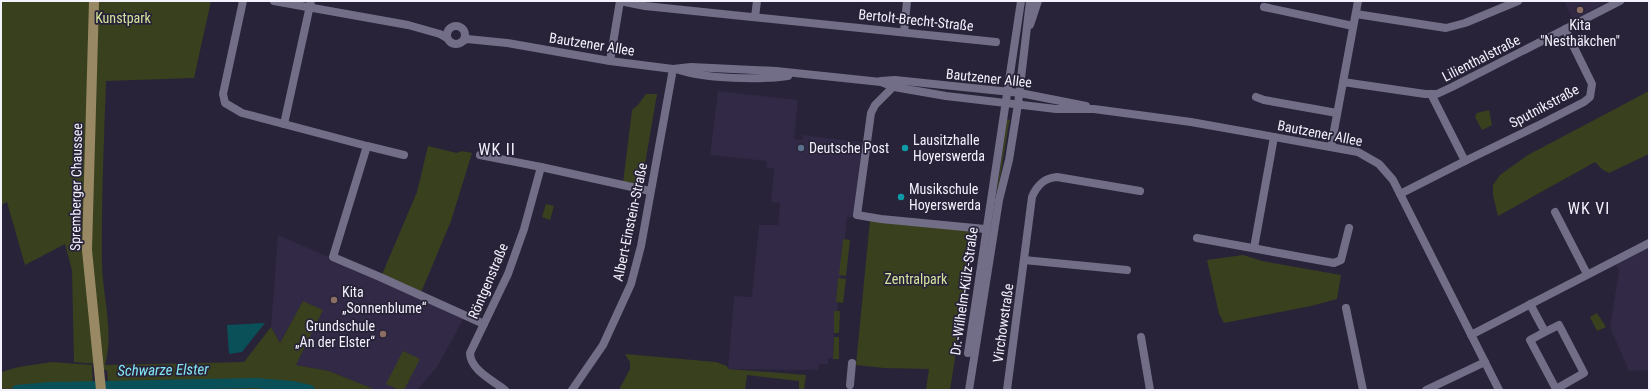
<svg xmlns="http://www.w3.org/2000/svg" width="1650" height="391" font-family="'Roboto Condensed',sans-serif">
<rect width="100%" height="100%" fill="#282338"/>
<g fill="#312945">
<polygon points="1564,1 1609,1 1573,20"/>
<polygon points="718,91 798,100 794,139 803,140 803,135 867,143 858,218 847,217 837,313 835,313 833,358 828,358 828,364 819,364 818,370 728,369 734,296 752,297 759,225 778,225 780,203 771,202 774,169 766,167 767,161 710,155"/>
<polygon points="278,235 465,316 437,367 417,390 376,390 329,371 296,365 322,310 303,301 280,343 271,327"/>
<polygon points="1649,244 1649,370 1629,371 1610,327 1619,271 1614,261"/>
</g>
<g fill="#39401e">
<polygon points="1,1 93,1 88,190 98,364 74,362 72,270 65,244 25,265 7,202 1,205"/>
<path d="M94,1H211L194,78L106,81C104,142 101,204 102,264C103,298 114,332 105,365L244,362L271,327L280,343L303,301L323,310L296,365L329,371L376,390H109L107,370L99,371L91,283Z"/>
<polygon points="1649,91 1649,154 1609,173 1603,170 1595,162 1498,216 1493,195 1493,185 1500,175 1528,155"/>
<polygon points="646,94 657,94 641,187 623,183 632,110 638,105"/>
<polygon points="1489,110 1492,125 1482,130 1475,117 1477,113"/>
<polygon points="1007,119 1010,120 1009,123 992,227"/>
<polygon points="428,146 457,153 462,151 472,153 451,221 420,295 381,277 417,192"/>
<polygon points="546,204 554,206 550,220 542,217"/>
<polygon points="870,220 975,231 950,390 926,390 929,369 884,368 856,365"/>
<polygon points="843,239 850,240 846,276 839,275"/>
<polygon points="1243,255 1262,261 1341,275 1337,299 1311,306 1224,323 1219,314 1207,260"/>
<polygon points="838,278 846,279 843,303 836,302"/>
<polygon points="834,311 840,311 839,333 834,333"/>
<polygon points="1597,313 1606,327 1597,331 1590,317"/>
<polygon points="834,337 839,337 839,359 833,359"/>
<polygon points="403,351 420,359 404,390 399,390 386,384"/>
<polygon points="625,354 716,362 727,366 728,369 806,375 804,390 799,390 799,381 747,375 745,390 619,390 630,369 630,362"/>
<polygon points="52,362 92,365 93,390 1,390 1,372 19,367"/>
</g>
<polygon fill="#0a5058" points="265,323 242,352 229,354 227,325"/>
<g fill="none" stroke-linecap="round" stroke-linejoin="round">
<polyline stroke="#0a5058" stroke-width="10" points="17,390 49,387 256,383 292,386 310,390"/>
<g stroke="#736e87" stroke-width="8">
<polyline points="243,1 223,94 225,103 242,113 367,146 333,257 380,277 484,324"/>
<polyline points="274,1 408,25 440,34 447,38"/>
<polyline points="620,1 645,6 996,42"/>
<polyline points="1264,7 1353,26"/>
<polyline points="1356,14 1446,28 1465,23 1518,1"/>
<polyline points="755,17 757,1"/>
<polyline points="1030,25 1038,1"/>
<circle cx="456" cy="35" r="9"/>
<polyline points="904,32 907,1"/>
<polyline points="463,41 467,39 507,43 610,61 673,69 691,67 776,71 881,82 894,87 946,96 1056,109 1094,109 1191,122 1358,152 1379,164 1393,180 1499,390"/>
<polyline points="610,61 620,1"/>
<path d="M679,70C707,79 759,80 788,76"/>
<polyline points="881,81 895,80 1020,93 1086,106"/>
<polyline points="1343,82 1425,94 1437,94 1452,87 1620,1"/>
<polyline points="890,90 875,105 871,113 857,215 881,219 985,229"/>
<polyline points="1256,97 1264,100 1337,113"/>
<polyline points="284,124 311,1"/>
<polyline points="367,146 404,155"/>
<polyline points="1331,147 1358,1"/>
<path d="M480,155L541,167L524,229L508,274L470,353C470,370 494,381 505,390"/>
<polyline points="1465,161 1539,125 1584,102 1590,97 1592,84 1565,29"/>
<polyline points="541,167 650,191"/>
<polyline points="1400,194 1465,161 1431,94"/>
<polyline points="1555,212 1587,274"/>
<polyline points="1197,238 1334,263 1341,260 1349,228"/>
<polyline points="1254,248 1274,137"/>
<polyline points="1024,260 1127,270"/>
<polyline points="1530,304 1545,332 1530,340 1556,389 1584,373 1559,325 1545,332"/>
<polyline points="1346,308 1363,390"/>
<polyline points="1471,335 1649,243"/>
<polyline points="1141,337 1150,390"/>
<polyline points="968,353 1021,1"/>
<polyline points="850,385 852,363"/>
<polyline points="572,390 603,345 631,284 641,246 673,69"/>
<polyline points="969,390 999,200 1009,160 1018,104 1030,1"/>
<path d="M1007,390L1032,197C1037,185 1044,178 1057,177L1140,191"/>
<polyline points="1426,390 1485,362"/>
</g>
<polyline stroke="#998864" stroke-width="10" points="94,1 87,250 101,390"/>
</g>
<g fill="#8d6e63" stroke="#282338" stroke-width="1.5">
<circle cx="1580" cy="10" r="4"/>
<circle cx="334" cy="300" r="4"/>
<circle cx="383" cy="334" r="4"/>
</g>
<circle fill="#5c6f8a" stroke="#282338" stroke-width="1.5" cx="801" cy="148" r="4"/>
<g fill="#0f9aa8" stroke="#282338" stroke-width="1.5">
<circle cx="905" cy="148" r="4"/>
<circle cx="901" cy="197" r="4"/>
</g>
<g text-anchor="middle" stroke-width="3.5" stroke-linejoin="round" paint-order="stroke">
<g font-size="14" fill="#d3e49d" stroke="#282338">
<text x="123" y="23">Kunstpark</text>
<text x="916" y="284">Zentralpark</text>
</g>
<g font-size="14" fill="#f3f1fd" stroke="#282338">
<text transform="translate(916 20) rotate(6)" y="5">Bertolt-Brecht-Straße</text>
<text transform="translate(592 44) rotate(9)" y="5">Bautzener Allee</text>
<text transform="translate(1481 58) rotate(-27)" y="5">Lilienthalstraße</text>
<text transform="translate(989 78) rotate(6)" y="5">Bautzener Allee</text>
<text transform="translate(1544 106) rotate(-28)" y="5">Sputnikstraße</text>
<text transform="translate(1320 133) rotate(11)" y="5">Bautzener Allee</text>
<text transform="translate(76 187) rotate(-89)" y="5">Spremberger Chaussee</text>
<text transform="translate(630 222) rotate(-78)" y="5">Albert-Einstein-Straße</text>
<text transform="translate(488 281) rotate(-67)" y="5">Röntgenstraße</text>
<text transform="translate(964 291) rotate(-82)" y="5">Dr.-Wilhelm-Külz-Straße</text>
<text transform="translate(1003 323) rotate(-82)" y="5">Virchowstraße</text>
</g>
<g font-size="14" fill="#f3f1fd" stroke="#282338" text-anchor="start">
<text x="1580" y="30" text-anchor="middle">Kita<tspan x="1580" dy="16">"Nesthäkchen"</tspan></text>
<text x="913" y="145">Lausitzhalle<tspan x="913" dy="16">Hoyerswerda</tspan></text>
<text x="809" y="153">Deutsche Post</text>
<text x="909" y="194">Musikschule<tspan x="909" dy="16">Hoyerswerda</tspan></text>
<text x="342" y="297">Kita<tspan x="342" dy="16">„Sonnenblume“</tspan></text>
<text x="375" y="331" text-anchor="end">Grundschule<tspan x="375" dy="16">„An der Elster“</tspan></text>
</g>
<g font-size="15" font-style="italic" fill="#85e7f4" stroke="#282338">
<text transform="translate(163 370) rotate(-1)" y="5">Schwarze Elster</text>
</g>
<g font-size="16" letter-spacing="1" fill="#f3f1fd" stroke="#282338">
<text x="497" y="155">WK II</text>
<text x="1589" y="214">WK VI</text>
</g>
</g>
<rect width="1650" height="391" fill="none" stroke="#f3f1fd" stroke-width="4"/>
</svg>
